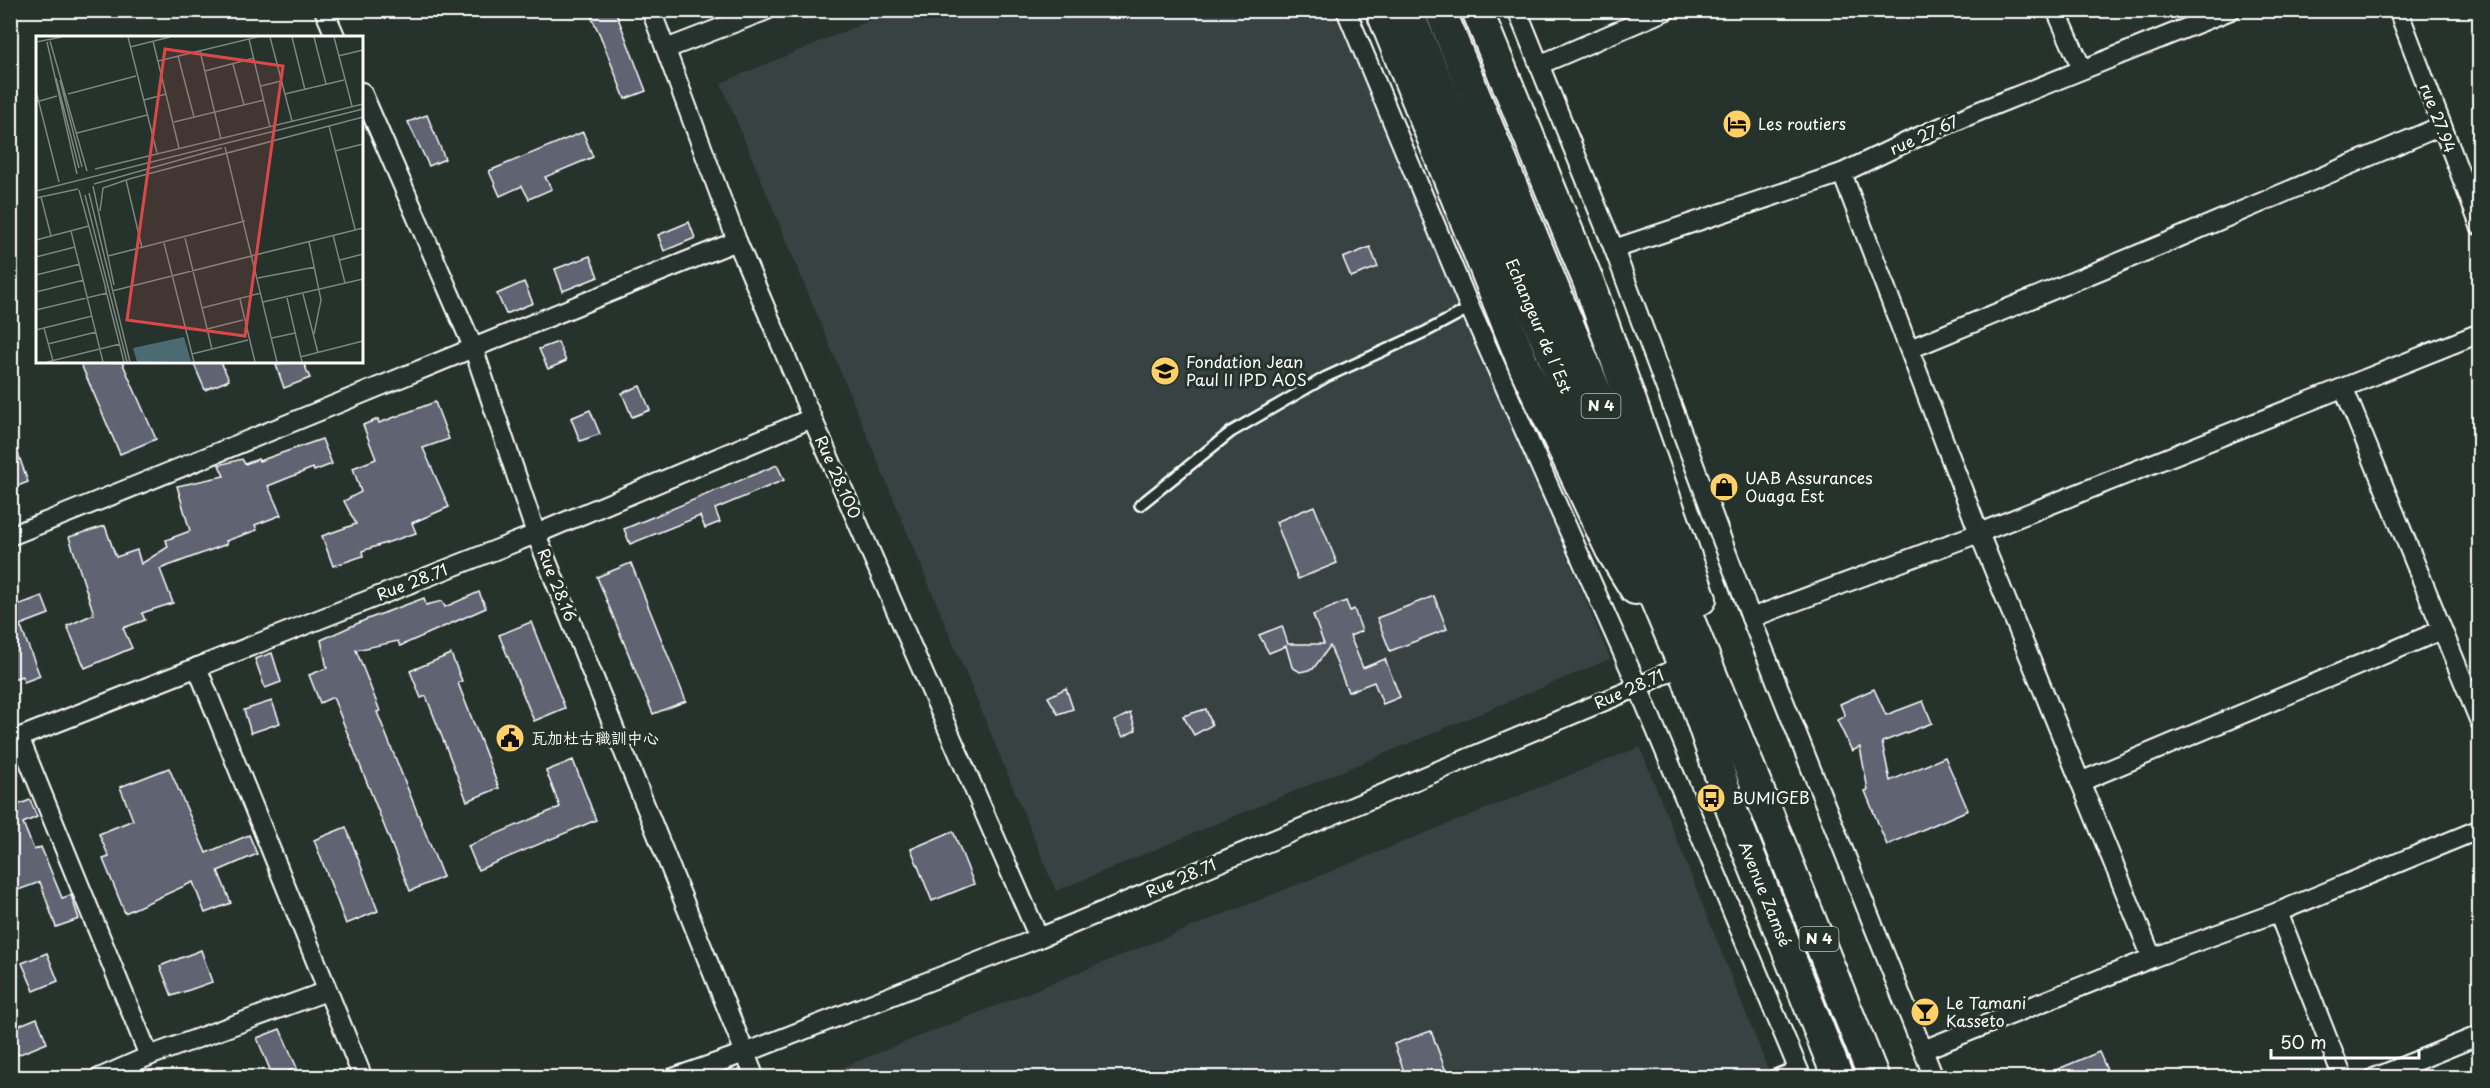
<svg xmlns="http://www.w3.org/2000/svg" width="2490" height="1088" font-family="'Playpen Sans','LXGW WenKai TC',sans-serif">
<rect width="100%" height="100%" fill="#26332d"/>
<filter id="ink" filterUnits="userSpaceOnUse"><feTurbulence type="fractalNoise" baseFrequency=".0167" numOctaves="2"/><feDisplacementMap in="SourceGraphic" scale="12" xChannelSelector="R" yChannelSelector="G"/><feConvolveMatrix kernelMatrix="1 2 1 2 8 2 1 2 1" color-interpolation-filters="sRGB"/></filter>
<g filter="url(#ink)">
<g fill="#374242">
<polygon points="893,11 1340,11 1610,659 1056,891 721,83"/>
<polygon points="1640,747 1771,1077 816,1078"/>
</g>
<g fill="#5e6472" stroke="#fff" stroke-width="1.5">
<polygon points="588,10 615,10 646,91 625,99 600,35"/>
<polygon points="427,115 445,159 429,166 408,122"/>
<polygon points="583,132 593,157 545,177 552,189 529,199 522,186 500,196 489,171"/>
<polygon points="689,222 695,238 664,251 658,235"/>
<polygon points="1370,247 1378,267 1351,277 1343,258"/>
<polygon points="590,256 598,277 563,291 555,269"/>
<polygon points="524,282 533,303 506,314 497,294"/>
<polygon points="558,342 566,361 548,369 539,349"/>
<polygon points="80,362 122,362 156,439 120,454"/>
<polygon points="193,362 221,362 229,380 205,390"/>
<polygon points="286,362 303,362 310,378 284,388 276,365"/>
<polygon points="640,386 650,410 632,417 622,393"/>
<polygon points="435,402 449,439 423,448 449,507 412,523 416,533 362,551 363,556 333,566 322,536 356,524 344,501 361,492 353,468 376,459 363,425 378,419 379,423"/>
<polygon points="590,410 600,434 580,441 571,418"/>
<polygon points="13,439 28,482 10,489 10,440"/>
<polygon points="322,439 332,464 314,471 313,468 268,486 281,515 255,525 257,530 226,541 227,544 160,569 173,603 142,613 145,620 123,628 132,648 85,668 67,626 94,614 69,537 105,526 116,557 137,550 141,564 168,547 166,540 190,531 177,486 224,476 219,465 242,459 245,464 258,459 259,461"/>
<polygon points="777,465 784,480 715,509 720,522 705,528 700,516 630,544 624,529"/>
<polygon points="1314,506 1337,563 1298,579 1276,522"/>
<polygon points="631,563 686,701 653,714 597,577"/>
<polygon points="479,592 486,608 400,646 398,641 356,650 380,711 377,712 443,877 410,891 333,697 320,703 309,675 327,668 321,640 365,620 424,598 426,605 442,601 445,607"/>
<polygon points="42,596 49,614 20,625 40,676 24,682 22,676 10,680 10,603 13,607"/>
<polygon points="1434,596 1447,629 1390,651 1377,618"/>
<polygon points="1346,601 1350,611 1354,609 1362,631 1350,636 1363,668 1385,659 1400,697 1383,704 1374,682 1348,692 1330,646 1313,669 1300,672 1292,667 1286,646 1269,653 1259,635 1282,626 1288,644 1324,644 1313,615"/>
<polygon points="531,622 565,708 534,721 499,635"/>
<polygon points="272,653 281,682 265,688 255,659"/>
<polygon points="451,654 462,681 458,683 499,788 467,801 426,696 421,698 410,671"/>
<polygon points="1066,688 1073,709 1058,714 1048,697"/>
<polygon points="1874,689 1886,715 1923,701 1932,723 1882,742 1890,781 1945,757 1968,810 1887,845 1865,791 1868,790 1860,747 1852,751 1837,720 1845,716 1840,704"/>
<polygon points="272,701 280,723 251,733 244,710"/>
<polygon points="1206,709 1212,725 1194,735 1183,716"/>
<polygon points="1130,713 1136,730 1123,737 1114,721"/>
<polygon points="573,760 596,820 478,870 468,846 560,807 546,771"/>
<polygon points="169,768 206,853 249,835 257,854 218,871 231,903 205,913 193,882 125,913 103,859 109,857 99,834 133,820 120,787"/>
<polygon points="10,794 15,806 30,800 37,817 23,823 34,850 41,847 62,898 71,895 79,919 56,927 40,882 10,893"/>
<polygon points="346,827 378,911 346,924 314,840"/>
<polygon points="953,831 974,884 932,901 911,849"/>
<polygon points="201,950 212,982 172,996 160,966"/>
<polygon points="47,953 58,981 34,991 22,963"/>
<polygon points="37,1018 47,1043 10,1058 10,1029"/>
<polygon points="280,1029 297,1068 273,1077 257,1038"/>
<polygon points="1431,1031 1448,1077 1406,1077 1394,1044"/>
<polygon points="2099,1052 2110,1077 2039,1077"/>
</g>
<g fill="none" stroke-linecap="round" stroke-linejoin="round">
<g stroke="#fff" stroke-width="14">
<g id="service">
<polyline points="1140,505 1231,432 1326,377 1427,331 1470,308"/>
<polyline points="1768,1078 1798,1066"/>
</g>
</g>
<g stroke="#fff" stroke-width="22">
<g id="minor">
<polyline points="324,10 336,38"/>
<polyline points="651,10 737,241 812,418 1039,938"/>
<polyline points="1346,10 1470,308 1638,687 1802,1078"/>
<polyline points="1517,10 1614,249 1751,618 1934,1078"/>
<polyline points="2056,10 2082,69"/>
<polyline points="2398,10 2480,226"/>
<polyline points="666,49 767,10"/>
<polyline points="1539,65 1667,10"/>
<polyline points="362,92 473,347 536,534 755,1078"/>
<polyline points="1842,173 1979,533 2152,958"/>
<polyline points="1614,249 1842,173 1911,140 1977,112 2231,10"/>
<polyline points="1910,349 2173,240 2441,126"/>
<polyline points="2344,389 2480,722"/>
<path d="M10,536C253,440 494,338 737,241"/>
<polyline points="1751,618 1979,533 2480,333"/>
<polyline points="197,667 363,1078"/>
<polyline points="19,737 149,1056"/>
<polyline points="10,741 536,534 812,418"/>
<polyline points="2080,782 2442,630"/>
<polyline points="2278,912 2343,1078"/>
<polyline points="1923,1050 2152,958 2278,912 2480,829"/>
<polyline points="99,1078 149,1056 327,991"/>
<polyline points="673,1078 745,1053 1039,938 1638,687 1683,665"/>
<polyline points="2374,1078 2480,1035"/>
</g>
</g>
<g stroke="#fff" stroke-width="34">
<g id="trunk">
<polyline points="1381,10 1524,366 1611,550 1635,589"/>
<polyline points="1407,10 1683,665 1732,811 1838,1078"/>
<polyline points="1440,10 1750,769 1874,1078"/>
<polyline points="1477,10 1589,283 1701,599"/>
</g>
</g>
<use href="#service" stroke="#26332d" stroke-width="9"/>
<use href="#minor" stroke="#26332d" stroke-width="18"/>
<use href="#trunk" stroke="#26332d" stroke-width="30"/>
</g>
</g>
<defs>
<g id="hotel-disc" transform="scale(1.5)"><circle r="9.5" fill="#ffd166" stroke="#26332d"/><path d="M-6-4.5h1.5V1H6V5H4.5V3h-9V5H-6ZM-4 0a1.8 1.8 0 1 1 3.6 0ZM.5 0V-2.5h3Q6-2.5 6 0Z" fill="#111"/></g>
<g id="school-disc" transform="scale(1.5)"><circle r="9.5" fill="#ffd166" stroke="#26332d"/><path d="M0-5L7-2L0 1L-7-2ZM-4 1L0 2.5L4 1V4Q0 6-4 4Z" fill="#111"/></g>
<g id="shop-disc" transform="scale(1.5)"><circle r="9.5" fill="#ffd166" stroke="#26332d"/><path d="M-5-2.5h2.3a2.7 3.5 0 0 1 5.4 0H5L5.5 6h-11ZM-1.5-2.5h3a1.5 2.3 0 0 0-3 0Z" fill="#111"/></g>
<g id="civic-disc" transform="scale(1.5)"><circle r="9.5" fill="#ffd166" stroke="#26332d"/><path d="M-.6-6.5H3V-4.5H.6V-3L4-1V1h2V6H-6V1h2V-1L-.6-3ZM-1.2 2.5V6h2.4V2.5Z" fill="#111"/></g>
<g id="bus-disc" transform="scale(1.5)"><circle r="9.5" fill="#ffd166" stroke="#26332d"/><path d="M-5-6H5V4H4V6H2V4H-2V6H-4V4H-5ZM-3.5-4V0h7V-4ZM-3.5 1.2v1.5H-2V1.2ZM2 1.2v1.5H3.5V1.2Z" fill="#111"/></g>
<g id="bar-disc" transform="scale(1.5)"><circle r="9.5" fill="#ffd166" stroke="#26332d"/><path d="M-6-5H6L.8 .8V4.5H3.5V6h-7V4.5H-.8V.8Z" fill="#111"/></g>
</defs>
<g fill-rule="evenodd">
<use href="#hotel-disc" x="1737" y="124"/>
<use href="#school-disc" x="1165" y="371"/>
<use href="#shop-disc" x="1724" y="487"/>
<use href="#civic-disc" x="510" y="738"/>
<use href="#bus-disc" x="1711" y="798"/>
<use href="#bar-disc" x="1925" y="1012"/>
</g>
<g text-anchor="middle" stroke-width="6" stroke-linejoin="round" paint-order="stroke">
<g fill="#26332d" stroke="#bec2c0" stroke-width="1.5">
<rect x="1581.5" y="394" width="39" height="24" rx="4.5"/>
<rect x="1799.5" y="927" width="39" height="24" rx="4.5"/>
</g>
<g font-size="15" font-weight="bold" fill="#fff">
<text x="1601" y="411">N 4</text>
<text x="1819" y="944">N 4</text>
</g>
<g font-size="16" fill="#fff" stroke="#26332d">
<text transform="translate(2438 118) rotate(69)" y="6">rue 27.94</text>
<text transform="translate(1924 135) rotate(-24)" y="6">rue 27.67</text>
<text transform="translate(1539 326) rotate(67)" y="6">Echangeur de l´Est</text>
<text transform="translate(838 477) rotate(66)" y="6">Rue 28.100</text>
<text transform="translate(412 582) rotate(-21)" y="6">Rue 28.71</text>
<text transform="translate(557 585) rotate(68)" y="6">Rue 28.16</text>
<text transform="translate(1629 689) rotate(-24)" y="6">Rue 28.71</text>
<text transform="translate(1181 878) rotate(-23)" y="6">Rue 28.71</text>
<text transform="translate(1765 894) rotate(68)" y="6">Avenue Zamsé</text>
</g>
<g font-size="16" fill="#fff" stroke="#26332d" text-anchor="start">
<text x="1758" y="130">Les routiers</text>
<text x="1186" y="368">Fondation Jean<tspan x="1186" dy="18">Paul II IPD AOS</tspan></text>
<text x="1745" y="484">UAB Assurances<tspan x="1745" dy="18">Ouaga Est</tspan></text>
<text x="531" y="744">瓦加杜古職訓中心</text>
<text x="1732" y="804">BUMIGEB</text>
<text x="1946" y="1009">Le Tamani<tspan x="1946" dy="18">Kasseto</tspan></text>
</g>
</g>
<g transform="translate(36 36)">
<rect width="327" height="327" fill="#26332d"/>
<path d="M148,301L155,325L101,326L97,312Z" fill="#4b6a71"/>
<path fill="none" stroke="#7d8581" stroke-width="1.5" d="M92,1L121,117M234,1L256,85M256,1L269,54M278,1L290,48M298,1L316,70M213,3L234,91M14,5L51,135M117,5L143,112M0,6L26,1M11,6L41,138M94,11L134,1M164,15L185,103M142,20L158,81M302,20L327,14M122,25L221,1M197,28L208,69M169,35L218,22M20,42L43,132M24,44L46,131M225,50L245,45M0,55L23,146M32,58L100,40M249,58L308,44M108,64L130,58M0,66L21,60M138,86L228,64M293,90L319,193M41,97L111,79M189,111L241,326M299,115L327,108M59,133L327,68M90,144L106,212M58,148L186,112M57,150L78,249M43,154L70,253M0,155L327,73M53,157L94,326M49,159L91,326M5,161L15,200M0,162L42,153M64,175L67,152L93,143L327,81M35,195L67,326M297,199L309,247M149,202L176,313M0,204L53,190M273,206L285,264L278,298M128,207L158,326M72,220L209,185M0,221L39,211M304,224L327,218M0,239L44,228M222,242L279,231M69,251L88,326M76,255L327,192M0,256L48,244M267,258L282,317M251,262L266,326M204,263L219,326M227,266L327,243M166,272L225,257M0,274L71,257M8,292L17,325M171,293L207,284M0,294L56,280M236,302L259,297M12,308L60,296M156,318L212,304M264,321L327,305M11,326L84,308"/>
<path fill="#dc4848" fill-opacity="0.15" stroke="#dc4848" stroke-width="3" d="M129,13L247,30L209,300L91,284Z"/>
<rect width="327" height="327" fill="none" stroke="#fff" stroke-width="3"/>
</g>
<rect width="2490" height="1088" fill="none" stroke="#26332d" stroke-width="36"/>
<rect x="18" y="18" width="2454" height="1052" fill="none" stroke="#fff" stroke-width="2" filter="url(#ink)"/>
<path d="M2271 1049v9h148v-9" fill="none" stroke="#ffffff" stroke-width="3"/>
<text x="2280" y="1049" font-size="18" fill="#ffffff" stroke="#26332d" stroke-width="4.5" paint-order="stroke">50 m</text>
</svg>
